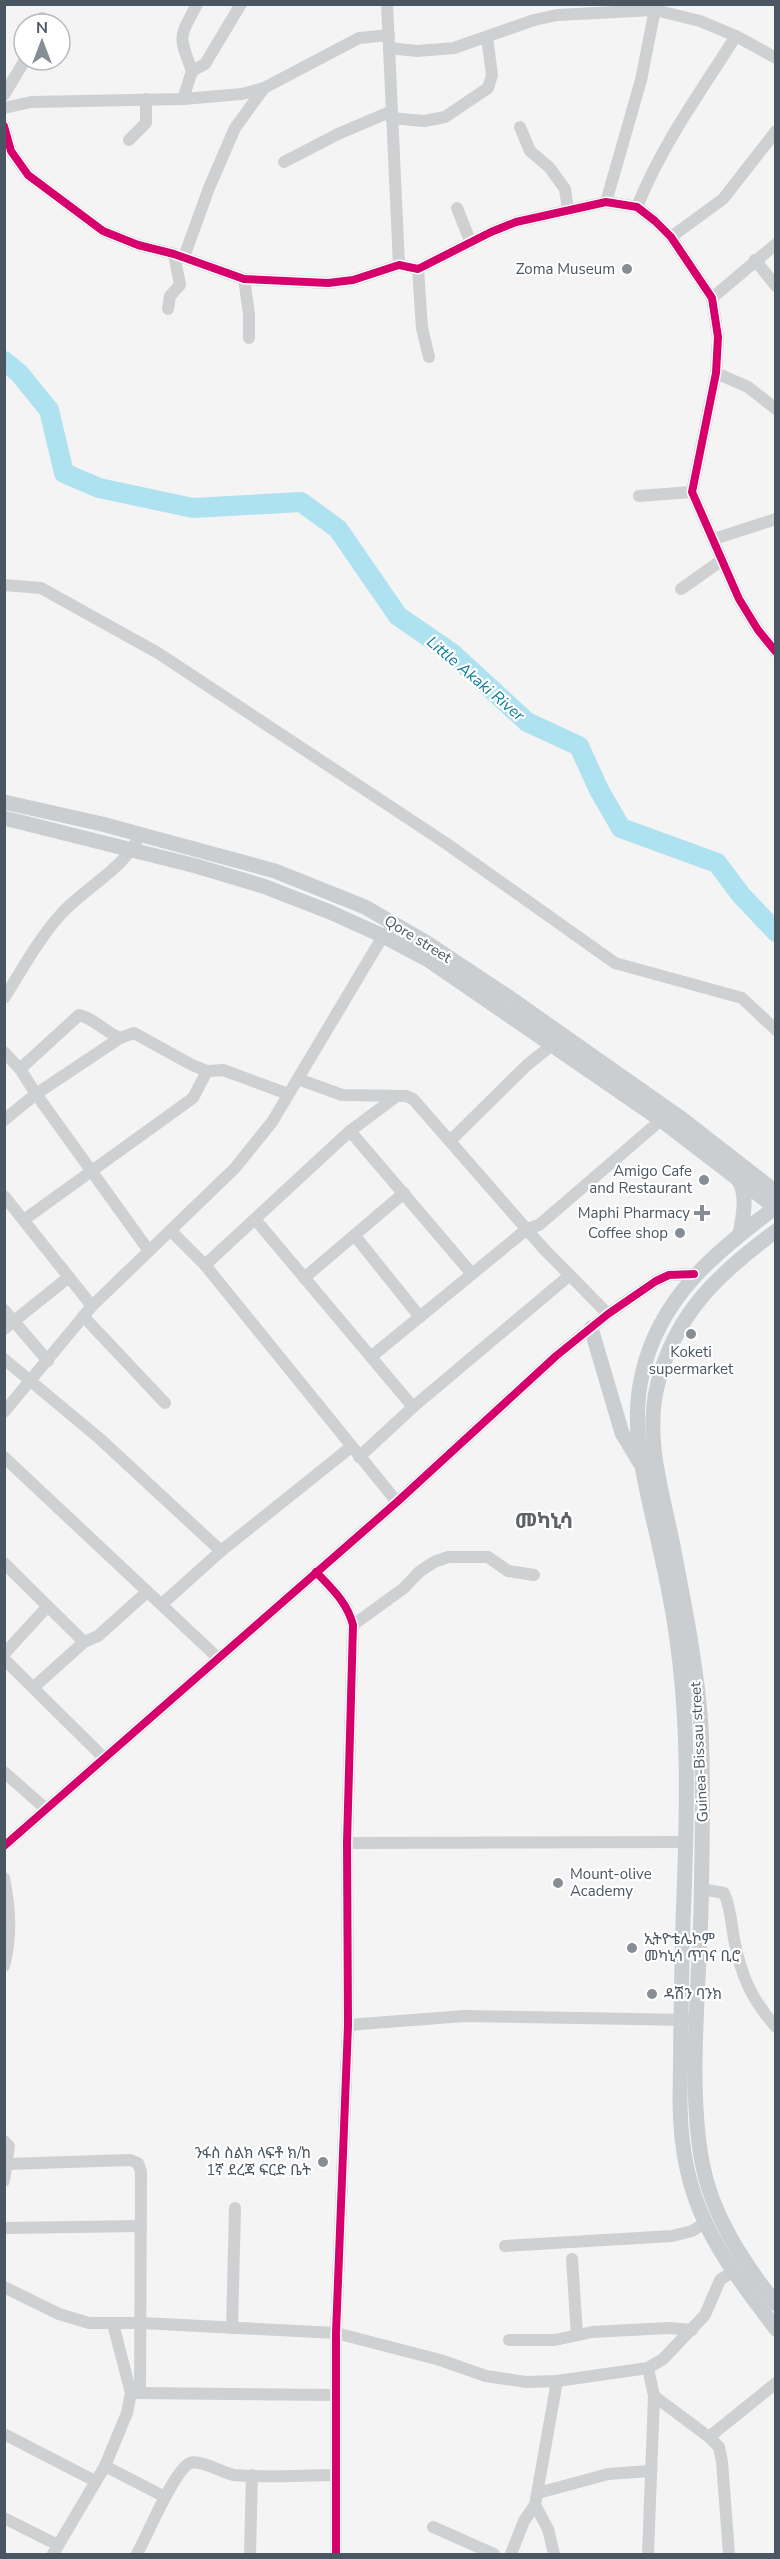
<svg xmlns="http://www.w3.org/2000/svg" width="780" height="2559" font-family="'Nunito Sans','Noto Sans Ethiopic',sans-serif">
<rect width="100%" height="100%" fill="#f4f4f4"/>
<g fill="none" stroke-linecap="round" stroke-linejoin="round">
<polyline stroke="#aee2f0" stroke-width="20" points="4,361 19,373 49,410 64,473 99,488 193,508 301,502 338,529 398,616 452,653 527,722 579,746 599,790 621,828 717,863 741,895 776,932"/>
<g stroke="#ced0d2" stroke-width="12">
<polyline points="387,4 399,265"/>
<polyline points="41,24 42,18"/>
<polyline points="389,48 417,51 454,48 534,20 557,15 655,10 700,21 736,36 776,58"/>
<polyline points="192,71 205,64 241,4"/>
<polyline points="4,95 25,60"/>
<path d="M183,99L192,71C178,34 179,39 197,4"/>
<polyline points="4,108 31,102 183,99 242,94 264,88 359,38 389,35"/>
<polyline points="391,118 424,121 445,117 488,88 492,75 487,37"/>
<polyline points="4,126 11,151 28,175 103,231 138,245 174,254 244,279 328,283 353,280 399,265 418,269 491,232 516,222 606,202 637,207 655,221 671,237 712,298 718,337 716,373 692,492 739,599 758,630 776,652"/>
<polyline points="520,127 530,151 549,167 565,189 568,210"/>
<polyline points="129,140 146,123 146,99"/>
<polyline points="284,162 338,134 392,111"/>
<polyline points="606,202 641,80 656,4"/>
<path d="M637,207C661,146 701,91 736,36"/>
<polyline points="457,208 471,243"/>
<polyline points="671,237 723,199 776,131"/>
<polyline points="184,257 209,188 235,128 264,88"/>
<polyline points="755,260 776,286"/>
<polyline points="418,269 422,328 429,357"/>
<polyline points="244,279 249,314 249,338"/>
<polyline points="712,298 776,244"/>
<polyline points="168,309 170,296 180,285 174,254"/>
<polyline points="716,373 748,387 776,409"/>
<polyline points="639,496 692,492"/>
<polyline points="714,539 776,519"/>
<polyline points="4,585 41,588 158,653 447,844 615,963 742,998 776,1030"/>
<polyline points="681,589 722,560"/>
<path d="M4,998C22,970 39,938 62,913C87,886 126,868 140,834"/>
<polyline points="4,1052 20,1069 36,1094 149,1251"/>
<path d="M20,1069L79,1015C94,1018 105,1032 120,1038L134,1033L192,1065L207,1071L223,1070L288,1094"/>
<polyline points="298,1079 342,1095 406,1096 413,1099 543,1248 608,1314"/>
<polyline points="4,1120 36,1094 120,1038"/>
<polyline points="350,1131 472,1274"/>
<polyline points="451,1140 527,1065 551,1046"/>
<polyline points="4,1196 92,1306"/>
<polyline points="25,1219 193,1098 207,1071"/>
<polyline points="255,1219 413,1407"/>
<polyline points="171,1231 205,1265 397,1502"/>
<polyline points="355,1236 420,1317"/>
<polyline points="205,1265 350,1131 397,1096"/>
<polyline points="304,1278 404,1193"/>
<polyline points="4,1310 48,1361"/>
<polyline points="83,1316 165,1403"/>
<polyline points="4,1329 69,1277"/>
<polyline points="372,1356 527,1229 539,1225 661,1120"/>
<polyline points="4,1359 99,1438 221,1551"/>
<polyline points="4,1412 92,1306 235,1168 272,1122 383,936 389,931"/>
<polyline points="4,1457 217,1657"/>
<polyline points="359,1457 413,1407 570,1275"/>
<polyline points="4,1563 84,1642"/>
<path d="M316,1572C332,1589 347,1602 353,1625L347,1843L348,2025L336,2333V2554"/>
<polyline points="162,1604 221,1551 351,1447"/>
<polyline points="353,1625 404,1588 419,1572 434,1562 448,1557 488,1557 508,1571 534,1575"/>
<polyline points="4,1654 47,1607"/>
<polyline points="4,1659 104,1758"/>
<polyline points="34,1687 84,1642 98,1636 147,1592"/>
<polyline points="4,1772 46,1809"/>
<polyline points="347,1843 685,1842"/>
<polyline points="4,1846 397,1502 556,1356 608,1314 656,1281 669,1275 694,1274"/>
<path d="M4,1878C10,1908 12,1936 4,1966"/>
<path d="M701,1889L724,1893C731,1908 731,1923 734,1939C741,1975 751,1999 776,2027"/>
<polyline points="348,2025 464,2016 689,2020"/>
<polyline points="4,2141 9,2146 4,2181"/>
<polyline points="8,2164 130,2160 138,2163 141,2172 140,2393"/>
<polyline points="4,2228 141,2226"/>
<polyline points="505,2246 672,2236 692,2231 705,2223"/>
<polyline points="572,2259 577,2335"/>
<polyline points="4,2287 59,2314 89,2323 142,2323 336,2333 440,2360 486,2376 526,2382 557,2381 648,2368 663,2359 705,2315 720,2280 732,2272"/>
<polyline points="232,2328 235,2208"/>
<polyline points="509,2340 555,2340 592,2332 669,2328 692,2330"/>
<polyline points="648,2368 654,2396 648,2554"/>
<polyline points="132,2393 336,2395"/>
<polyline points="654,2396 709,2437 719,2447 722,2462 729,2554"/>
<polyline points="4,2434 95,2481"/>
<polyline points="709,2437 776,2383"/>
<polyline points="105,2466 165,2497"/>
<polyline points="538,2493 608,2474 650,2471"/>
<polyline points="535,2505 548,2529 554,2554"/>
<polyline points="4,2518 58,2545"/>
<polyline points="433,2527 494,2554"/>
<polyline points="53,2554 105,2466 127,2413 131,2393 113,2324"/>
<path d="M137,2554C147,2536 174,2470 190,2463C200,2459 223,2473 234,2475C267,2478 303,2475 336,2475"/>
<polyline points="250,2554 252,2475"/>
<polyline points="511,2554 524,2521 535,2505 557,2381"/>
</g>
<g stroke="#caced1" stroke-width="15">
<polyline points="4,802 102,824 275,871 365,907 427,943 507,996 682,1119 776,1192"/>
<polyline points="4,818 196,866 263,886 330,912 383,936 430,961 661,1120 776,1208"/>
<path d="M737,1178C749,1193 743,1217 740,1234"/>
<path d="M776,1207C715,1252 659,1298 642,1375C629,1430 646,1486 658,1540C666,1575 674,1612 678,1648C689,1730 687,1814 684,1896C681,1965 681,2034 680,2102C681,2204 717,2251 776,2329"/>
<path d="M776,1231C719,1273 674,1314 657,1387C644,1442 664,1497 674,1551C685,1609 697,1667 701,1726C704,1788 702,1849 701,1910C699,1990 688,2085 702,2162C712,2216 743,2262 776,2304"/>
<polyline points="591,1328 622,1433 640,1463"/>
</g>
<g stroke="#fff" stroke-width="11">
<g id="cycleway">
<polyline points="4,126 11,151 28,175 103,231 138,245 174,254 244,279 328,283 353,280 399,265 418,269 491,232 516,222 606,202 637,207 655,221 671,237 712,298 718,337 716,373 692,492 739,599 758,630 776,652"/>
<path d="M316,1572C332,1589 347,1602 353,1625L347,1843L348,2025L336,2333V2554"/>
<polyline points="4,1846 397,1502 556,1356 608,1314 656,1281 669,1275 694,1274"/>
</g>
</g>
<use href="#cycleway" stroke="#d6006c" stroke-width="8"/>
</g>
<g fill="#868d94" stroke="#fff" stroke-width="2">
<circle cx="627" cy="269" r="6"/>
<circle cx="704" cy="1180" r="6"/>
<path d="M699 1204h6v6h6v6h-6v6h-6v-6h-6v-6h6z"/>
<circle cx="680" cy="1233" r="6"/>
<circle cx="691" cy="1334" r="6"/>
<circle cx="558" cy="1883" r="6"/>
<circle cx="632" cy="1948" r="6"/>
<circle cx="652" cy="1994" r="6"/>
<circle cx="323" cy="2162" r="6"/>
</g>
<g text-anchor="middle" stroke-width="4.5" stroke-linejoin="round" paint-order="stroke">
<g font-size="15" fill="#4a5661" stroke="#fff" text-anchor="end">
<text x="615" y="274">Zoma Museum</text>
<text x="692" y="1176">Amigo Cafe<tspan x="692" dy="17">and Restaurant</tspan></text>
<text x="690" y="1218">Maphi Pharmacy</text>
<text x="668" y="1238">Coffee shop</text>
<text x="691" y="1357" text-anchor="middle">Koketi<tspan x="691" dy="17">supermarket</tspan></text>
<text x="570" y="1879" text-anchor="start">Mount-olive<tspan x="570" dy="17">Academy</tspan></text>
<text x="644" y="1944" text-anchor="start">ኢትዮቴሌኮም<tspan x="644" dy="17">መካኒሳ ጥገና ቢሮ</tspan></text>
<text x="664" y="1999" text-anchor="start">ዳሽን ባንክ</text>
<text x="311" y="2158">ንፋስ ስልክ ላፍቶ ክ/ከ<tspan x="311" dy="17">1ኛ ደረጃ ፍርድ ቤት</tspan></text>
</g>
<g font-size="15" fill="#4a5661" stroke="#fff">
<text transform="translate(418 939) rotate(32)" y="5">Qore street</text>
<text transform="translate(699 1752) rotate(-93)" y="5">Guinea-Bissau street</text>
</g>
<g font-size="16" font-style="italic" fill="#0c7c9b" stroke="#fff">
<text transform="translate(476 678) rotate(40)" y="6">Little Akaki River</text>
</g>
<g font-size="21" font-weight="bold" fill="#5f6368" stroke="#fff">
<text x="544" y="1528">መካኒሳ</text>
</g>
</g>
<rect width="780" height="2559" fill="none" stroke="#4a5661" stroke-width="12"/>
<g transform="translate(42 42)"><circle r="28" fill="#ffffff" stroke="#b7bbc0" stroke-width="1.5"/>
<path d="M0-4.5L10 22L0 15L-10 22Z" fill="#868d94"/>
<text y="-9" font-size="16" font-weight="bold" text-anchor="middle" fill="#4a5661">N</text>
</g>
</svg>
